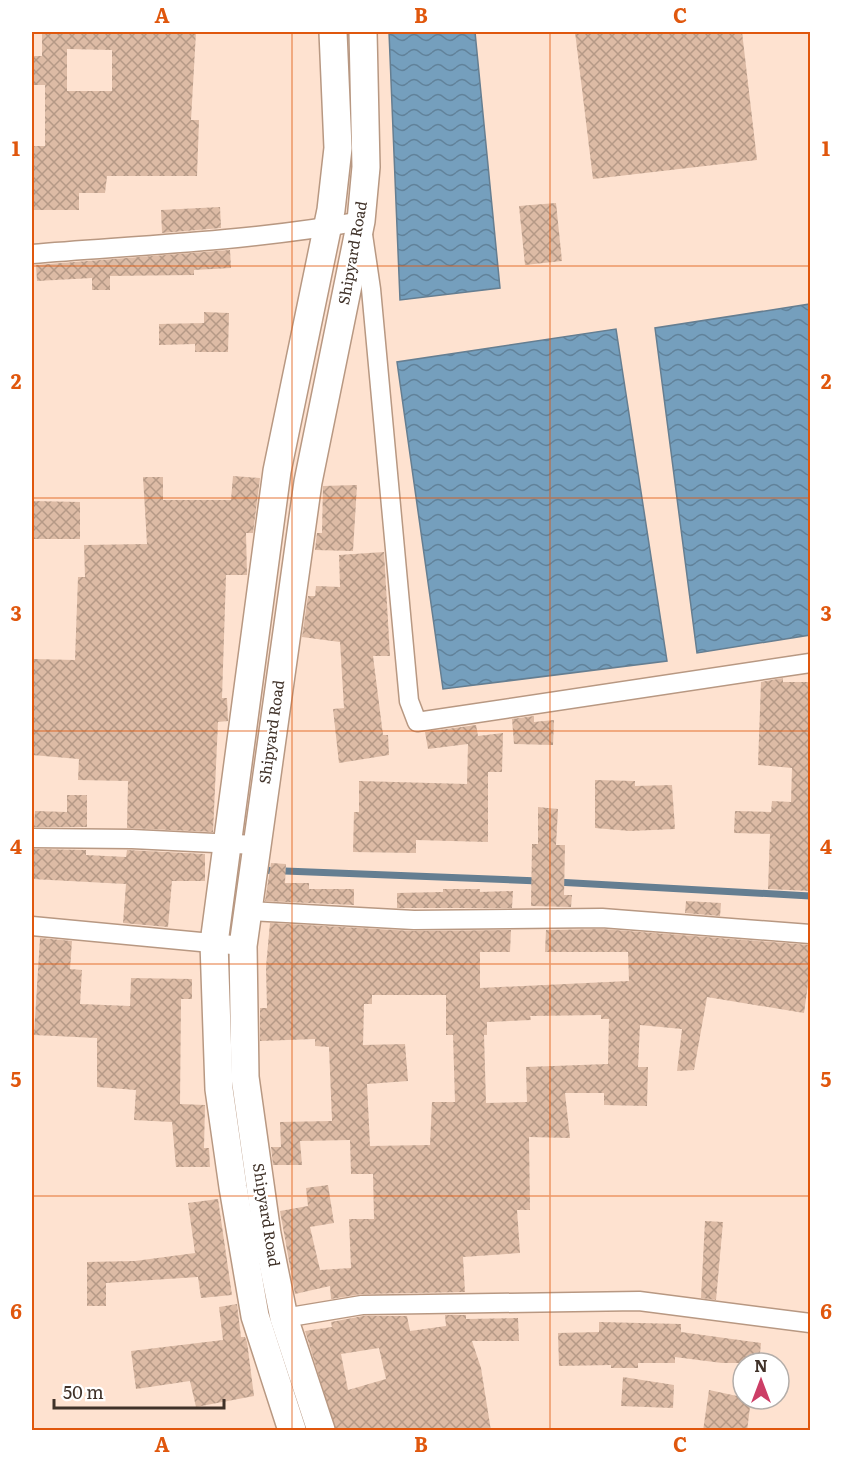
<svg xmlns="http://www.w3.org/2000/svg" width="842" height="1462" font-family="Literata,serif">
<defs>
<pattern id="water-waves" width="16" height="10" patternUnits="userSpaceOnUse" patternTransform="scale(1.5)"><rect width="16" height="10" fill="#759fbd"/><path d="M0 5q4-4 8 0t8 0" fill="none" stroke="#61829a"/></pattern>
<pattern id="building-cross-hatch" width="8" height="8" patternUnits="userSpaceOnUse" patternTransform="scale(1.5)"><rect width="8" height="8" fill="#ddbba5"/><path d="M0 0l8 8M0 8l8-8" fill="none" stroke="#b59986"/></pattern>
</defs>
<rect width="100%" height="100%" fill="#fee2d0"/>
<g fill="url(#water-waves)" stroke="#657e91" stroke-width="1.5">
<polygon points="389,32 475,32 500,288 400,300"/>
<polygon points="810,304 810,635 697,653 655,328"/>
<polygon points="616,329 667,661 443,689 397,362"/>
</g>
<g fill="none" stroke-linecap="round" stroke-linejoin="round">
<g stroke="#657e91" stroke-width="7">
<polyline points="259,870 539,881"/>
<polyline points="556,882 810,896"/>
</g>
</g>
<g fill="url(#building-cross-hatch)" fill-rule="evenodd">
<path d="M42,32H196L191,120H199L197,176H107L105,193H79V210H32V146H45V85H32V56H42ZM67,49L112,50V91H67Z"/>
<polygon points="575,32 742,32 757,160 593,179"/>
<polygon points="556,203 562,261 525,265 519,206"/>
<polygon points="220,207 221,228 162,233 161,210"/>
<polygon points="230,250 231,268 194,270 194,275 110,276 110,290 92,290 92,278 37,281 36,265"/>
<polygon points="204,312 229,313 228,352 195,352 195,344 159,345 159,324 204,323"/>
<polygon points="233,476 260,478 253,533 246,533 247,575 226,575 222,698 227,698 228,721 218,722 213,832 127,828 128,781 78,780 79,759 32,755 32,659 75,660 78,577 85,577 84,545 147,544 143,477 163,477 163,500 231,500"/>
<polygon points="357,485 353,551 315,550 317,533 322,533 323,486"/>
<polygon points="32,501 80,502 80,539 32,539"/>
<polygon points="384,552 390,656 373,656 383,735 388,735 389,755 339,763 333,709 344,708 340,642 302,637 308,596 315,596 316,586 340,587 339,555"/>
<polygon points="783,678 783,682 810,682 810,891 768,889 770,834 734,833 735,811 771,812 772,801 791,802 792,768 758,765 761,682"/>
<polygon points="534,716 534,722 554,720 553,745 514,744 512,719"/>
<polygon points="476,725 478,736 503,733 502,772 488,772 488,842 416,840 416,853 353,852 354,812 359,812 359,781 467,784 468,744 428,749 425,732"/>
<polygon points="595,780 635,781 635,786 672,785 675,829 630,831 595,828"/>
<polygon points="67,795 87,795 87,827 34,827 35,811 67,812"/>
<polygon points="538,807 558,809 556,845 565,845 564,895 572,895 571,907 531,906 532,844 538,844"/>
<polygon points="33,849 86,850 86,855 126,857 127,850 205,854 205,881 172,881 168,927 123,923 126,884 32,879"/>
<polygon points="271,863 286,864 285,883 309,883 309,889 354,889 354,905 265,901"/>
<polygon points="443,889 480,889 480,892 513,891 512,908 397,908 397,893 443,892"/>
<polygon points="686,901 721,903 720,916 685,913"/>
<path d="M270,923L413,931L511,930L510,952H480V988L629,981L628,952H545L546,930L602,929L810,945V970L804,1013L707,997L694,1070L677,1071L682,1029L640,1025L638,1067H648L647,1106L604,1105V1093H565L570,1138L529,1137L530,1210H517L520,1253L463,1257L465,1292L362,1294L331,1299L330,1286L295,1294L280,1211L308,1206L306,1188L328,1185L334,1223L310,1227L320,1270L351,1268L349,1219H374L373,1174H351L350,1140L300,1141L302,1165H273L271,1147H281L280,1122L332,1121L329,1047L315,1046V1039L260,1041V1008H267L266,967ZM372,995H446V1035H453L455,1102H432L430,1145L370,1146L367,1084L408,1081L405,1044L363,1045L364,1004H372ZM601,1015V1019H609L608,1064L526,1067L527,1102L486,1103L484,1035H487V1022L531,1020L530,1016Z"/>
<polygon points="40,938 72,941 70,969 82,970 80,1004 130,1006 131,978 192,979 192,999 181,999 180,1104 205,1105 204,1148 209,1148 210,1167 176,1167 172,1122 134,1120 136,1090 97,1087 97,1038 34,1035"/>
<polygon points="218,1199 232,1295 201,1298 198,1277 106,1283 106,1306 87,1306 87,1262 135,1261 195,1253 188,1203"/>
<polygon points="705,1221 723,1222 716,1300 701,1298"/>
<polygon points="237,1304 241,1337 245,1337 247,1342 254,1396 196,1407 190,1381 136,1389 131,1351 223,1340 219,1307"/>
<path d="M445,1315H466V1319L518,1318L519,1341H472L481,1368L491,1431H336L305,1331L332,1327L331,1322L363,1316H407L410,1331L446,1326ZM379,1348L386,1379L348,1390L341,1354Z"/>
<polygon points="599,1322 681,1324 681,1332 761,1343 759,1363 722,1363 675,1357 675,1363 638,1363 638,1368 611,1368 611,1365 559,1366 558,1333 599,1332"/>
<polygon points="623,1377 674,1385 673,1408 621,1406"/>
<polygon points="709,1390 751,1399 747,1431 703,1431"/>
</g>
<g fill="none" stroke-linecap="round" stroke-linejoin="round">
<g stroke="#b89882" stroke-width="21">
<g id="street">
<path d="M32,254C141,245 253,241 361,221L371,289L409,701L417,722L810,663"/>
<polyline points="32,838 132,839 256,845"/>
<polyline points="248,911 414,920 602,918 810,934"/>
<polyline points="32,926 243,946"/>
<polyline points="284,1318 362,1305 639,1301 810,1323"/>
</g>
</g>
<g stroke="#b89882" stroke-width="30">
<g id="primary">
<polyline points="292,1430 255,1316 233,1187 219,1089 214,943 277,471 331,210 338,148 333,32"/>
<polyline points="321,1430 284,1318 267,1234 245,1077 243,946 308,482 361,221 366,167 363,32"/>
</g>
</g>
<use href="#street" stroke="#fff" stroke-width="18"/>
<use href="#primary" stroke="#fff" stroke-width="27"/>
</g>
<path fill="none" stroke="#e0570d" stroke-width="1.5" stroke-opacity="0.55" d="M292,32V1430M550,32V1430M32,266H810M32,498H810M32,731H810M32,964H810M32,1196H810"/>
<g text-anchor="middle" stroke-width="4.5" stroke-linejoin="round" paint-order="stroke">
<g font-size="15" fill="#403229" stroke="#fff">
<text transform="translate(353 253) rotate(-80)" y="5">Shipyard Road</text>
<text transform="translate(272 732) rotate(-82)" y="5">Shipyard Road</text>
<text transform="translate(266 1215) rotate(81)" y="5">Shipyard Road</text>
</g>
</g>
<rect width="842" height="1462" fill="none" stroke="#ffffff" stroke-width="66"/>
<g transform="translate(761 1381)"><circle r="28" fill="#ffffff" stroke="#b3ada9" stroke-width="1.5"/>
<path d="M0-4.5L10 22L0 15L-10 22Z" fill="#cc3e66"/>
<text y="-9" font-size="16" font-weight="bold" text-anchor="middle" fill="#403229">N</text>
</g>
<path d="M54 1399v9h170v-9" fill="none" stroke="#403229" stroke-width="3"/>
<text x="63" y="1399" font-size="18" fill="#403229" stroke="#ffffff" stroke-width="4.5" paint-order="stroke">50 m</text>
<rect x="33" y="33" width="776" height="1396" fill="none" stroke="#e0570d" stroke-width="2"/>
<g font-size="20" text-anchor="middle" font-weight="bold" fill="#e0570d">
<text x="162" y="23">A</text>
<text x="421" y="23">B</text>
<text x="680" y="23">C</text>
<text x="16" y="156">1</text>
<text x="826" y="156">1</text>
<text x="16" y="389">2</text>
<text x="826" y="389">2</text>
<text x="16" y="621">3</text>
<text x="826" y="621">3</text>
<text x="16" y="854">4</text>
<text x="826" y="854">4</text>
<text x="16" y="1087">5</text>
<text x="826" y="1087">5</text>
<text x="16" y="1319">6</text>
<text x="826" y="1319">6</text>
<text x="162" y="1452">A</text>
<text x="421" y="1452">B</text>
<text x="680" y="1452">C</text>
</g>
</svg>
